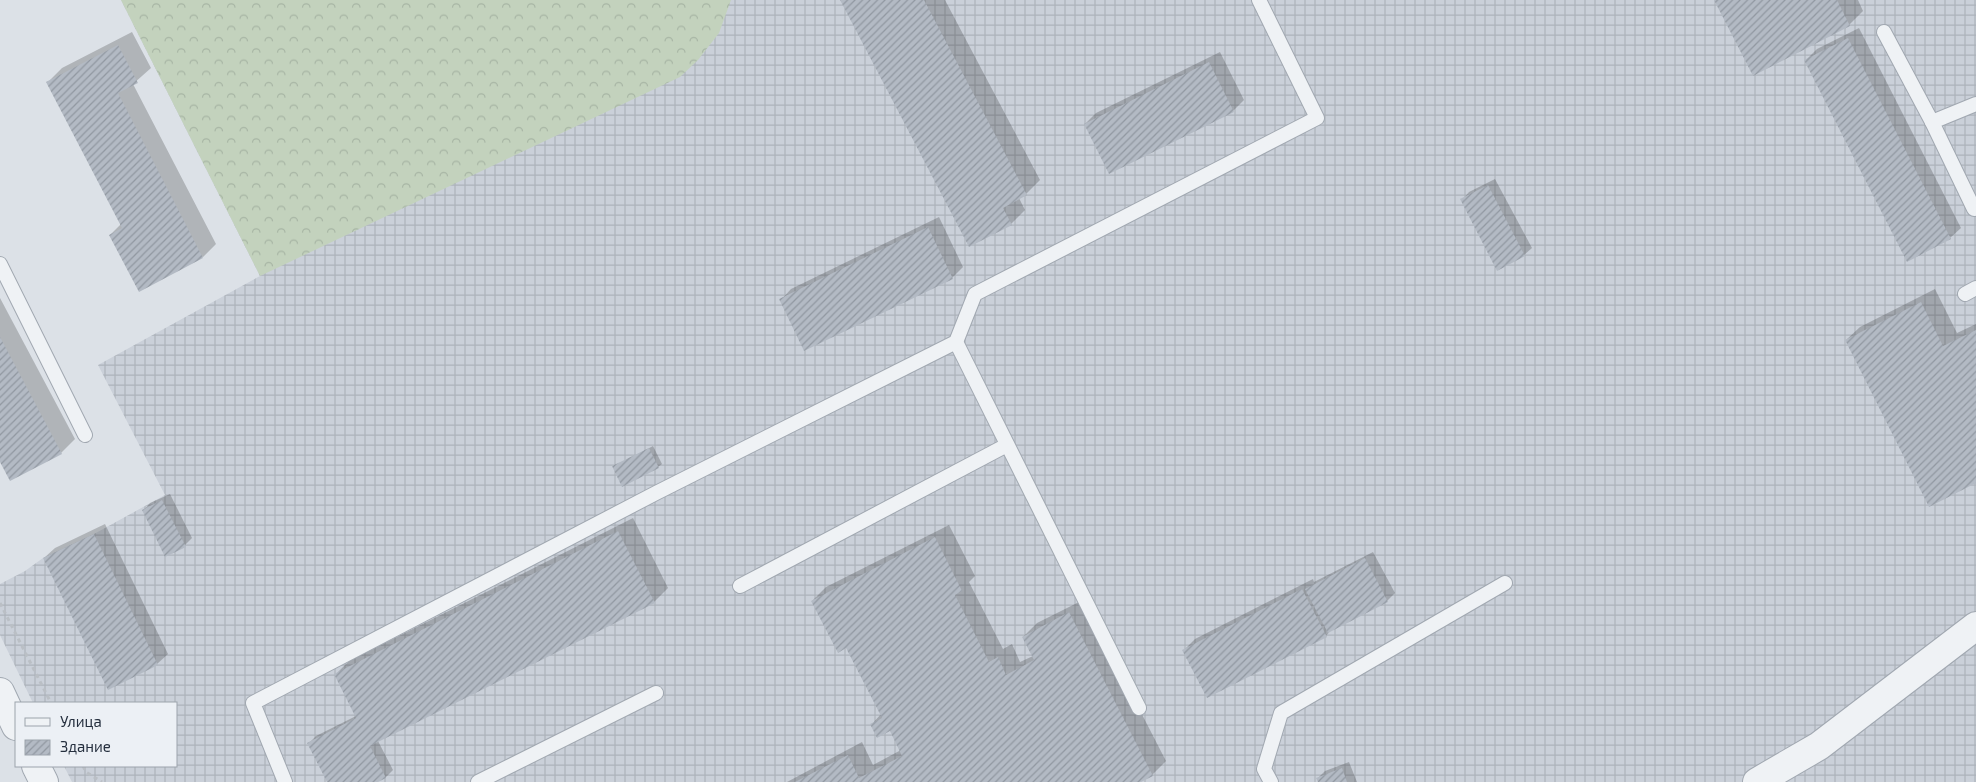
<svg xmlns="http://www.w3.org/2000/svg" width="1976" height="782" font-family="'Exo 2',sans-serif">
<defs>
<pattern id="industrial-grid" width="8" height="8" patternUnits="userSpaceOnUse" patternTransform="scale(1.25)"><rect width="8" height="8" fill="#cad0d9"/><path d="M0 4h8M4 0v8" fill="none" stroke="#adb3bb"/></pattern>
<pattern id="forest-crowns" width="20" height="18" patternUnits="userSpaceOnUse" patternTransform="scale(1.25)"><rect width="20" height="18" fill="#c3d2bd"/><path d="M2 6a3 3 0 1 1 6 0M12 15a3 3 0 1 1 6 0" fill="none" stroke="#a7b5a4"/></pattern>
<pattern id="building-hatch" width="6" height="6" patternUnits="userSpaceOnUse" patternTransform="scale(1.25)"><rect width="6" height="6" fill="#b3bac4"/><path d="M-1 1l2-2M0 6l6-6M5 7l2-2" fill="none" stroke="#9198a1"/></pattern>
</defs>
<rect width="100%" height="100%" fill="#dce1e7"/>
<polygon fill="url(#industrial-grid)" points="121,0 1976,0 1976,782 72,782 64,766 176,766 176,703 33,703 0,635 0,584 25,571 43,558 94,534 165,495 98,365 260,276"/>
<polygon fill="url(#forest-crowns)" points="121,0 731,0 719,33 698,60 680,77 260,276"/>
<g fill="#0003">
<polygon points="841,0 945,0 1040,180 1026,194 1019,198 1025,210 1011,224"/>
<polygon points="1715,0 1858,0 1863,11 1849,25 1753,74"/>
<polygon points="1859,28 1961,228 1950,238 1806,60 1817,49"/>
<polygon points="132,32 151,68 133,84 216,244 203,257 110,235 121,224 48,82 62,68"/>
<polygon points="1220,52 1244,100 1233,111 1109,173 1085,124 1096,113"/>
<polygon points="1495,179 1532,248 1524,255 1462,200 1469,192"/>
<polygon points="939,217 963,267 952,278 781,300 791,289"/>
<polygon points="1935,289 1957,333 1976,324 1976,481 1846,340 1860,327"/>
<polygon points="0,298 75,439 61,453 0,460"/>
<polygon points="653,446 662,464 658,467 614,467"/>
<polygon points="170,494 192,538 185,545 143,511 150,503"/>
<polygon points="633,518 668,588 654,602 378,741 393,770 386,777 376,782 329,782 309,743 316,736 356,716 335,675 349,661"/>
<polygon points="105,524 168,654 157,664 44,558 55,548"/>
<polygon points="949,525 975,576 969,582 1003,649 1012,644 1020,662 1033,656 1023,637 1037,623 1083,600 1166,761 1152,775 1138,782 787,782 862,742 873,765 901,750 891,729 872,724 881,714 847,647 812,601 826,587"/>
<polygon points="1373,552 1395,593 1387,601 1332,629 1326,636 1184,650 1195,639 1313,579 1314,582"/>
<polygon points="1349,762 1357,782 1319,782 1318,778 1325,771"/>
</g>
<g fill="url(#building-hatch)">
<polygon points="840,0 924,0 1027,195 1003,208 1012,225 969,247"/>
<polygon points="1714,0 1837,0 1850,26 1753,76"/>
<polygon points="1848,38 1951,239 1907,262 1804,60"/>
<polygon points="118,45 138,83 118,93 203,258 139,292 109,235 122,228 46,82"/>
<polygon points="1209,62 1234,112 1109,174 1084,124"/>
<polygon points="1488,185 1525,256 1497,271 1460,199"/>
<polygon points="928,227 953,279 804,351 779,299"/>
<polygon points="1921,302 1943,346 1976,330 1976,483 1929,507 1845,340"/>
<polygon points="0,337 62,454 10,481 0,462"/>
<polygon points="649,448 659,468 622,487 612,466"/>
<polygon points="162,500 186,547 165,557 142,510"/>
<polygon points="618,531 655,603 370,746 386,778 378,782 327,782 307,743 356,718 334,674"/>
<polygon points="94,534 158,665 108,690 43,558"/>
<polygon points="935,537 962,591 955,595 989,662 998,657 1006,675 1034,660 1022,637 1069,612 1153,776 1141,782 795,782 848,755 859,778 902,756 890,731 877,738 870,724 882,718 846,648 838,653 811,601"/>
<polygon points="1365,558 1388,602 1328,633 1305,589"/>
<polygon points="1302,589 1327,637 1207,698 1182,650"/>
<polygon points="1342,768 1347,782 1318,782 1316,778"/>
</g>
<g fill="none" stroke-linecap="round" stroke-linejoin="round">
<g stroke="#a1a8b1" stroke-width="16">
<g id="service">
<polyline points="1884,32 1932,122"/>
<polyline points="1974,209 1932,122 1976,104"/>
<polyline points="0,264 85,435"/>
<polyline points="1965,294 1976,288"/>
<polyline points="956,342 1139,708"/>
<polyline points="740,586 1007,445"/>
<polyline points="285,782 253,703 656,493 956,342 975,294 1317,118 1259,0"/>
<polyline points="478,782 656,693"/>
<polyline points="1271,782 1264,769 1281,713 1505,583"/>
</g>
</g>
<g stroke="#a1a8b1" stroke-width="30">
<polyline id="minor" points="1757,782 1819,746 1976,626"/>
</g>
<g stroke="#a1a8b1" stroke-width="30">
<g id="tertiary">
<polyline points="0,692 16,726"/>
<polyline points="36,766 44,782"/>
</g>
</g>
<g stroke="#babfc5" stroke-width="3" stroke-dasharray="4 4" stroke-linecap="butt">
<polyline points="0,603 51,703"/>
<polyline points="83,766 86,772 102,782"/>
</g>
<use href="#service" stroke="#eff2f5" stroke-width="14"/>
<use href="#minor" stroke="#eff2f5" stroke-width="28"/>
<use href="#tertiary" stroke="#eff2f5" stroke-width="28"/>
</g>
<rect x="15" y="702" width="162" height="65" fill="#ecf0f5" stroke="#9ca3ac"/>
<rect x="25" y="718" width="25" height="8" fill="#eff2f5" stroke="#9ca3ac"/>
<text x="60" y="727" font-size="15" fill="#252f3e">Улица</text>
<rect x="25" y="740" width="25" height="15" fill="url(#building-hatch)" stroke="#9ca3ac"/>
<text x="60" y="752" font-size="15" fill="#252f3e">Здание</text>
</svg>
